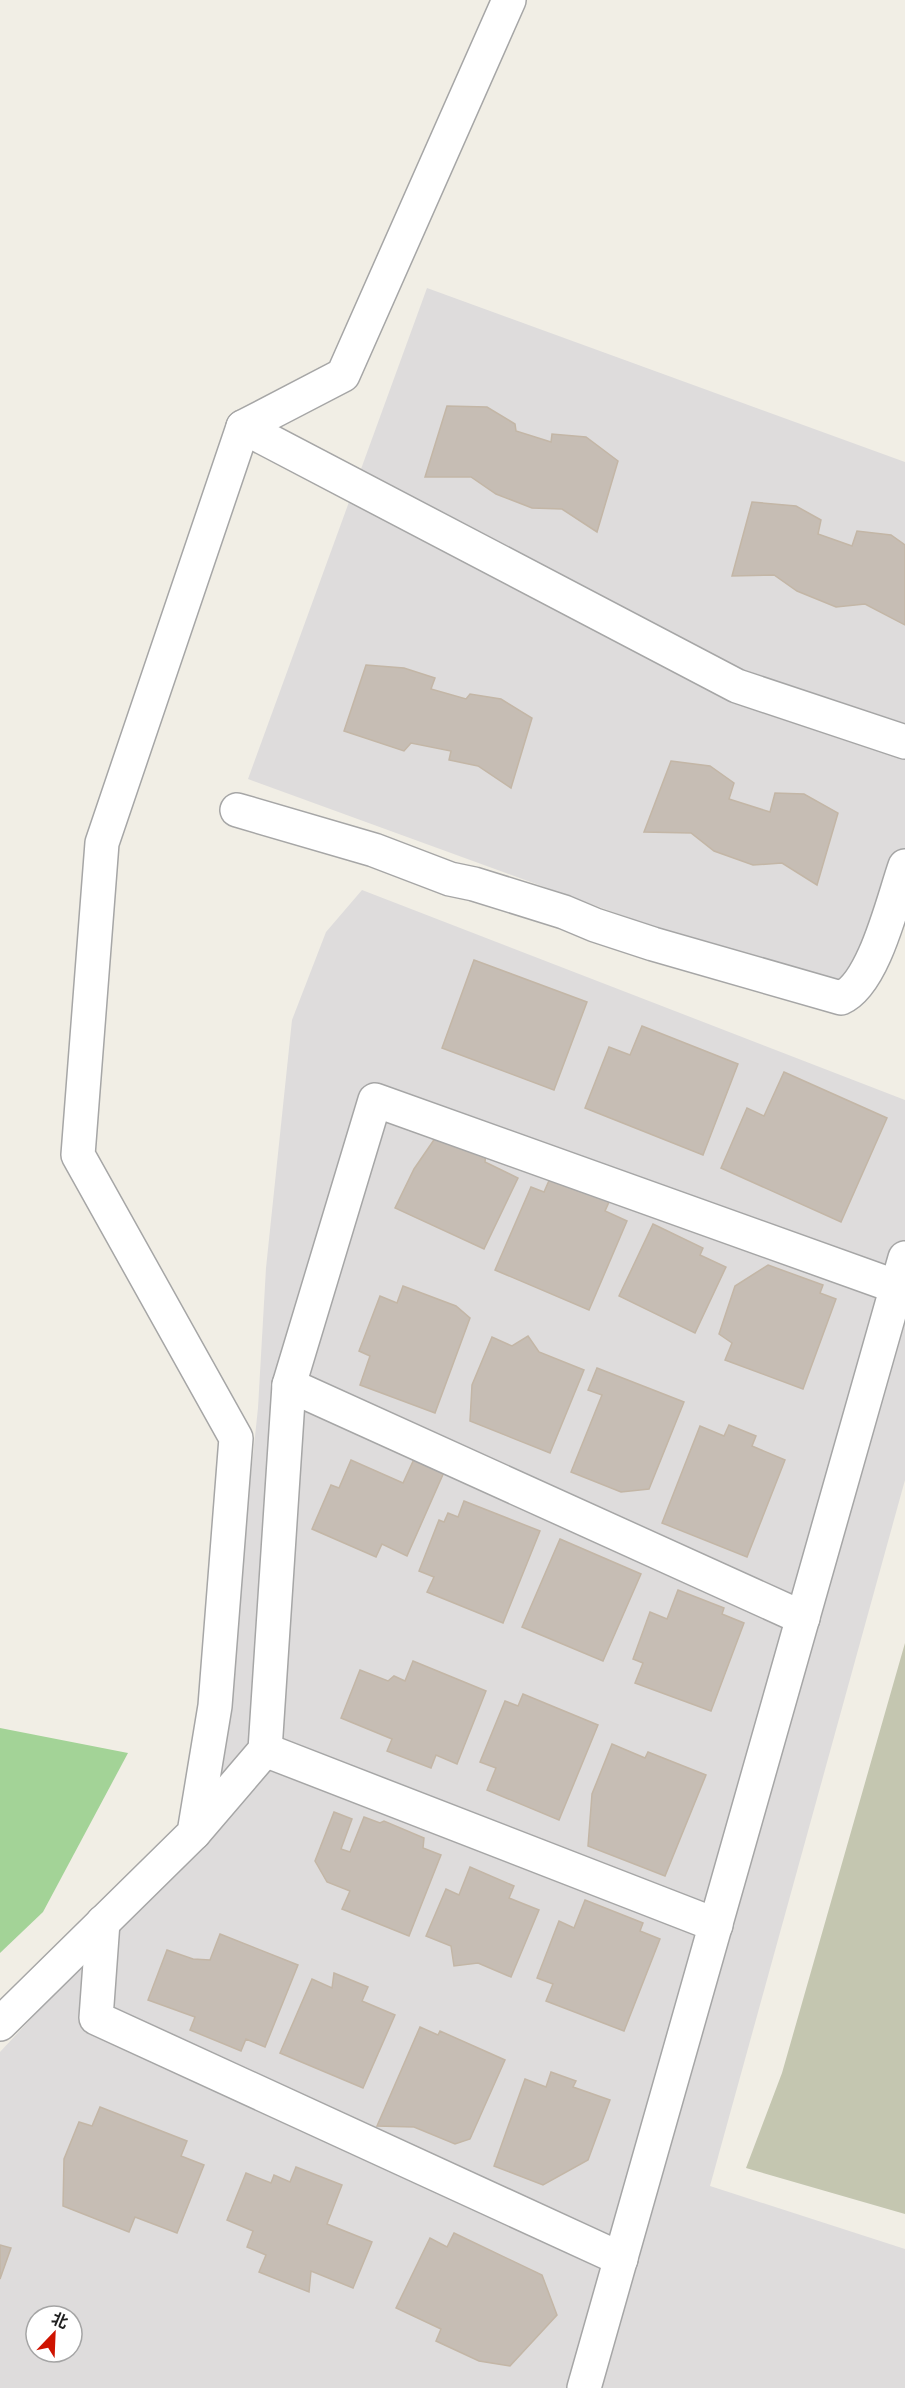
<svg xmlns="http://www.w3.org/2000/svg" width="905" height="2388" font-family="Poppins,'Noto Sans SC',sans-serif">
<rect width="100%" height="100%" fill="#f1eee5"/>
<g fill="#dedcdc" fill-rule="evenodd">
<polygon points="427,288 905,462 905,888 863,1003 248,779"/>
<path d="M362,890L905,1100V1480L710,2186L905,2249V2388H0V2052L82,1964L187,1824L228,1691L258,1408L266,1268L292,1020L326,932ZM36,2316H72V2352H36Z"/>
</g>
<polygon fill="#c4c6b0" points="905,1643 905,2214 746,2168 782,2073"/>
<polygon fill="#a3d397" points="0,1728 128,1753 43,1912 0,1953"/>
<g fill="#c6bdb4" stroke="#c3b6a6" stroke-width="1.5">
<polygon points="447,406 487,407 515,424 516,431 551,442 552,434 586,437 618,461 597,532 562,509 532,508 496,494 471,477 425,477"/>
<polygon points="752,502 796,506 821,520 818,534 852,546 857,531 891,535 905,545 905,625 865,604 836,607 797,591 774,575 732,576"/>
<polygon points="366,665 404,668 435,678 431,689 466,699 470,694 501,699 532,718 511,788 478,766 449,760 451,751 411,743 404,751 344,731"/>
<polygon points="671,761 710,766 734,783 729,799 770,812 775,793 804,794 838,813 817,885 782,863 753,865 714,851 691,833 644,832"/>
<polygon points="474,960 587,1002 554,1090 442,1048"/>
<polygon points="642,1026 738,1064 703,1155 585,1108 609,1047 630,1055"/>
<polygon points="784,1072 887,1118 841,1222 721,1168 747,1108 764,1116"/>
<polygon points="438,1134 486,1152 485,1162 518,1178 484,1249 395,1208 414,1169"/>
<polygon points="551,1176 610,1200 605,1211 627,1221 589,1310 495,1270 531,1187 544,1192"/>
<polygon points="653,1224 703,1248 700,1255 726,1267 695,1333 619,1296"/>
<polygon points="768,1265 823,1285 820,1293 836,1299 803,1389 725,1360 732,1343 719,1334 735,1286"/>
<polygon points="403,1286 456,1306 470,1318 435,1413 360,1385 370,1356 359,1351 380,1296 397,1303"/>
<polygon points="528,1336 539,1352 584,1370 550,1453 470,1421 472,1385 492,1337 512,1346"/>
<polygon points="597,1368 684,1402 649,1489 621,1492 571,1472 602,1395 588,1390"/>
<polygon points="729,1425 756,1436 752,1446 785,1460 747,1557 662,1523 700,1426 724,1436"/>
<polygon points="415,1457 445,1470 407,1556 382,1544 376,1557 312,1529 331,1485 339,1488 351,1460 403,1483"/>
<polygon points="464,1501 540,1531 503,1623 427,1592 434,1577 419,1571 439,1520 444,1522 448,1513 458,1517"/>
<polygon points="560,1539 641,1574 603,1661 522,1627"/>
<polygon points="678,1590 724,1608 722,1614 744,1623 711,1711 635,1683 643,1663 633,1659 650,1612 667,1619"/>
<polygon points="413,1661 486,1691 457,1764 436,1755 431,1768 387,1751 392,1739 341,1718 360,1670 388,1681 394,1676 405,1681"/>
<polygon points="523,1694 598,1725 559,1820 487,1790 496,1768 480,1762 505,1701 518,1706"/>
<polygon points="612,1744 645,1758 648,1752 706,1775 665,1876 588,1846 592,1794"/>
<polygon points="334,1812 352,1819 341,1849 350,1852 364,1817 380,1823 384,1821 424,1838 423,1848 441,1855 409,1936 342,1909 350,1891 327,1882 315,1861"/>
<polygon points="470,1867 514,1886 509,1898 539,1910 511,1977 478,1963 454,1966 451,1946 426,1936 446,1889 459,1895"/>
<polygon points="585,1900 643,1923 640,1931 660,1939 624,2031 546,2001 553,1984 537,1978 559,1921 574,1928"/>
<polygon points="220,1934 298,1965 265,2047 246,2039 241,2051 190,2030 195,2017 148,2000 167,1950 193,1959 210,1960"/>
<polygon points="334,1973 368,1987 362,2001 395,2015 363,2088 280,2053 312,1979 332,1988"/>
<polygon points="420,2027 438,2035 440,2031 505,2060 470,2139 455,2144 414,2127 377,2126"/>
<polygon points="551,2072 576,2081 573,2087 610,2100 588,2160 543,2185 494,2166 525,2079 546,2087"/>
<polygon points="100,2107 187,2141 181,2156 204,2165 177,2233 135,2217 129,2232 63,2206 64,2159 79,2122 92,2126"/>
<polygon points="296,2167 342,2185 327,2224 372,2242 353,2288 311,2271 309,2292 259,2272 266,2255 247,2247 253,2231 227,2220 246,2173 271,2183 274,2175 290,2182"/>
<polygon points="454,2233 542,2275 557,2315 510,2366 479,2361 436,2341 441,2329 396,2308 430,2238 447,2247"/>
<polygon points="0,2245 11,2248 0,2279"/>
</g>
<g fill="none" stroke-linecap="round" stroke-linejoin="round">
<g stroke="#a6a6a6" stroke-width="36">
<g id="minor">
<polyline points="243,427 737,686 905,742"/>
<path d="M237,810L374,850L450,879L474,884L564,912L595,925L653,944L841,998C874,984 893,900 905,866"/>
<polyline points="289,1385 803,1618"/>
<polyline points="265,1750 716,1925"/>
<polyline points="194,1833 265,1750 289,1385 375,1100 897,1287"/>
<polyline points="103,1922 96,2018 621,2259"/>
<polyline points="0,2024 194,1833 215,1706 236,1438 78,1155 102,843 243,427 343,375 509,0"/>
<polyline points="584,2388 905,1258"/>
</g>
</g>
<use href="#minor" stroke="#fff" stroke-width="33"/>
</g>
<g transform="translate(54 2334) rotate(23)"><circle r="28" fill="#ffffff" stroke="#a5a5a5" stroke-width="1.5"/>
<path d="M0-4.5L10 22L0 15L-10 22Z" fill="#cf1300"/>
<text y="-9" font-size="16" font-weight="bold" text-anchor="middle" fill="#1f1f1f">北</text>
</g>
</svg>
